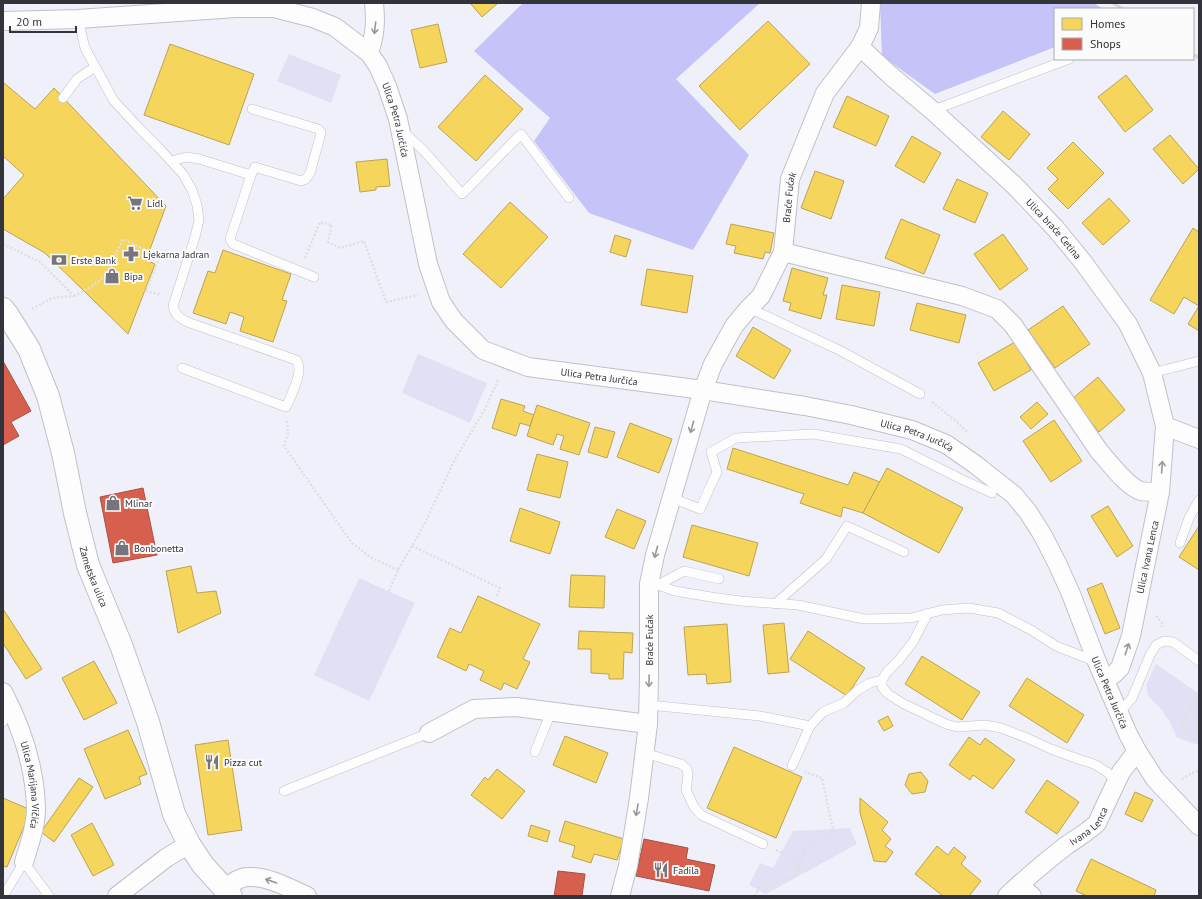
<svg xmlns="http://www.w3.org/2000/svg" width="1202" height="899" font-family="'PT Sans',sans-serif">
<rect width="100%" height="100%" fill="#f0f0fa"/>
<g fill="#e1e1f6">
<polygon points="289,54 341,75 331,103 277,81"/>
<polygon points="418,354 487,383 470,423 402,393"/>
<polygon points="359,578 415,603 369,701 314,675"/>
<polygon points="1156,664 1199,694 1199,745 1177,738 1170,722 1161,709 1148,696 1146,685"/>
<polygon points="850,828 857,844 766,894 749,885 760,863 773,868 793,831"/>
</g>
<g fill="#c6c3f8">
<polygon points="523,3 760,3 676,79 749,155 693,250 589,213 534,141 550,118 474,51"/>
<polygon points="880,3 1094,3 1103,9 1055,9 1055,47 935,94 882,56"/>
</g>
<g fill="#f6d55c" stroke="#bca452">
<polygon points="470,3 498,3 482,17"/>
<polygon points="768,21 810,64 740,130 699,86"/>
<polygon points="438,24 447,62 420,68 411,30"/>
<polygon points="170,44 254,74 229,145 144,115"/>
<polygon points="485,75 523,109 476,161 438,127"/>
<polygon points="1126,75 1153,110 1125,132 1098,97"/>
<polygon points="4,83 35,109 54,88 166,206 146,260 155,264 128,334 45,253 3,229 3,199 24,175 3,156 3,84"/>
<polygon points="847,96 889,116 876,146 833,127"/>
<polygon points="1003,111 1030,134 1009,160 981,137"/>
<polygon points="1170,135 1199,169 1183,184 1153,149"/>
<polygon points="912,136 941,153 924,183 895,166"/>
<polygon points="1073,142 1104,173 1068,209 1048,189 1058,179 1047,168"/>
<polygon points="387,159 390,186 376,187 376,190 360,192 356,162"/>
<polygon points="815,171 844,181 831,219 801,208"/>
<polygon points="957,179 988,193 975,223 943,209"/>
<polygon points="1109,198 1130,221 1103,245 1082,223"/>
<polygon points="510,202 548,237 501,288 463,254"/>
<polygon points="901,219 940,235 924,274 885,258"/>
<polygon points="731,224 774,233 770,253 765,252 763,259 734,253 736,246 726,244"/>
<polygon points="1193,228 1199,232 1199,306 1184,297 1174,314 1150,300"/>
<polygon points="1003,234 1028,269 1000,290 974,254"/>
<polygon points="615,235 631,240 626,257 610,252"/>
<polygon points="223,250 291,274 282,300 287,301 273,342 240,331 244,317 230,312 226,324 193,313 208,271 215,273"/>
<polygon points="792,268 828,278 823,295 827,295 821,319 789,310 791,303 783,301"/>
<polygon points="647,269 693,276 687,313 641,305"/>
<polygon points="842,285 880,292 874,326 836,319"/>
<polygon points="917,303 966,315 959,343 910,330"/>
<polygon points="1063,306 1090,344 1055,368 1028,330"/>
<polygon points="1199,306 1199,331 1188,324"/>
<polygon points="753,327 791,350 774,379 736,356"/>
<polygon points="1015,342 1031,370 994,391 978,363"/>
<polygon points="1098,377 1125,410 1099,432 1072,399"/>
<polygon points="501,399 525,406 523,411 534,415 530,426 520,423 516,436 492,428"/>
<polygon points="1037,402 1048,414 1031,429 1020,417"/>
<polygon points="537,405 590,423 579,455 560,449 564,436 557,434 553,445 527,436"/>
<polygon points="1054,420 1082,461 1051,482 1023,441"/>
<polygon points="630,423 672,439 659,473 617,457"/>
<polygon points="595,427 615,432 607,458 588,452"/>
<polygon points="733,448 848,485 854,472 880,482 863,513 843,507 841,517 800,503 804,494 727,469"/>
<polygon points="537,454 568,462 560,498 527,490"/>
<polygon points="887,468 963,508 939,553 863,513"/>
<polygon points="1108,506 1133,546 1117,557 1091,516"/>
<polygon points="520,508 560,522 550,554 510,541"/>
<polygon points="617,509 646,521 634,549 605,537"/>
<polygon points="692,525 758,543 749,576 683,557"/>
<polygon points="1199,526 1199,570 1179,557"/>
<polygon points="191,566 197,593 216,591 221,613 178,633 166,571"/>
<polygon points="571,575 605,576 604,608 569,607"/>
<polygon points="1102,583 1120,628 1105,634 1087,589"/>
<polygon points="478,596 540,624 523,659 530,662 517,689 504,683 501,690 480,680 484,671 469,664 466,671 437,657 450,628 461,633"/>
<polygon points="3,609 42,669 26,679 3,643"/>
<polygon points="784,623 789,672 768,674 763,625"/>
<polygon points="727,624 731,682 707,684 706,674 688,675 684,627"/>
<polygon points="579,631 633,633 632,653 624,652 623,679 609,679 609,674 591,673 591,649 578,649"/>
<polygon points="808,631 865,668 847,696 790,659"/>
<polygon points="922,656 980,692 962,720 905,684"/>
<polygon points="94,661 117,703 84,720 62,678"/>
<polygon points="1027,678 1084,715 1067,743 1009,706"/>
<polygon points="888,716 893,726 884,731 878,721"/>
<polygon points="128,730 147,774 139,777 141,784 105,799 84,749"/>
<polygon points="565,736 608,753 596,783 553,765"/>
<polygon points="969,737 980,745 985,738 1015,760 993,789 973,775 970,780 949,765"/>
<polygon points="228,740 242,830 208,835 195,745"/>
<polygon points="734,747 802,777 776,838 707,808"/>
<polygon points="497,769 525,791 502,819 471,795 485,777 488,780"/>
<polygon points="921,772 928,781 925,792 912,794 905,785 909,774"/>
<polygon points="79,778 93,787 54,842 41,832"/>
<polygon points="1047,780 1079,802 1057,834 1025,812"/>
<polygon points="1135,792 1153,800 1142,822 1125,814"/>
<polygon points="3,798 31,810 7,867 3,866"/>
<polygon points="860,798 888,822 882,830 891,839 885,846 893,852 886,862 874,861 860,813"/>
<polygon points="565,821 624,839 617,860 594,854 591,863 572,857 575,846 559,841"/>
<polygon points="92,823 114,865 93,876 71,835"/>
<polygon points="531,825 550,831 547,842 528,836"/>
<polygon points="937,846 948,855 954,847 966,857 961,864 981,881 969,896 943,896 915,874"/>
<polygon points="1091,859 1156,890 1154,896 1087,896 1076,891"/>
</g>
<g fill="#d6604d" stroke="#a55248">
<polygon points="3,361 31,411 11,422 19,436 3,445"/>
<polygon points="143,488 157,555 113,563 100,497"/>
<polygon points="644,839 688,848 686,859 715,865 709,891 636,876"/>
<polygon points="558,871 585,874 582,896 554,896"/>
</g>
<g fill="none" stroke-linecap="round" stroke-linejoin="round">
<g stroke="#c0c0c8" stroke-width="10">
<g id="lane">
<path d="M78,19L85,48L114,101L140,129L158,147L183,174L192,190L197,205L199,220L195,237L173,306C175,316 181,319 190,323L296,360C305,369 291,396 286,407L182,368"/>
<polyline points="63,98 77,79 95,67"/>
<polyline points="933,111 939,108 1069,59"/>
<polyline points="403,131 424,151 462,194 521,134 569,198"/>
<polyline points="172,161 186,157 199,159 251,175 255,167 301,181 306,179 310,173 320,137 321,132 318,129 252,109"/>
<polyline points="251,175 230,239 233,244 314,277"/>
<polyline points="749,308 839,350 920,394"/>
<polyline points="1152,373 1199,361"/>
<polyline points="672,498 700,509 717,472 711,452 736,438 813,434 901,449 963,480 992,493"/>
<polyline points="1180,543 1189,518 1199,500"/>
<polyline points="649,584 658,585 675,591 711,597 740,601 798,605 864,619 911,618 942,610 969,608 998,613 1031,630 1056,646 1097,662"/>
<polyline points="658,585 684,571 719,579"/>
<polyline points="775,604 826,559 847,526 904,552"/>
<polyline points="928,613 913,642 899,660 887,672 882,680 882,687 888,694 904,704 946,724 957,727 985,725 1001,728 1027,738 1051,749 1078,759 1094,764 1107,772 1117,782"/>
<polyline points="649,705 760,716 810,726 823,712 844,703 858,690 870,683 882,680"/>
<polyline points="1119,713 1132,698 1150,655 1156,645 1164,641 1173,642 1199,661"/>
<polyline points="3,722 11,707"/>
<polyline points="535,752 551,712"/>
<polyline points="645,753 681,764 687,769 688,775 686,790 694,807 701,815 763,844"/>
<polyline points="792,766 810,726"/>
<polyline points="284,791 429,733"/>
<polyline points="3,894 7,890 24,862 49,896"/>
</g>
</g>
<g stroke="#c0c0c8" stroke-width="20">
<g id="street">
<path id="s1" d="M3,21L78,19L236,8H274L313,18L335,27L369,53L378,66L387,86L398,119L428,264L441,302L454,321L483,350L528,367L703,390L805,406L851,415L912,430L946,444L976,465L1014,495L1028,512L1042,534L1057,563L1071,594L1097,662L1128,734L1137,751L1155,779L1199,826"/>
<path id="s2" d="M860,47L890,75L933,111L1014,185L1056,229L1083,262L1128,324L1152,373L1165,426L1160,492L1131,636L1120,668L1114,674L1105,680"/>
<path d="M369,53C375,35 376,22 374,3"/>
<path d="M783,252L962,296L997,309L1013,325L1099,451C1109,462 1127,487 1141,491C1147,492 1154,492 1160,492"/>
<polyline points="1165,426 1199,439"/>
<path id="s3" d="M3,692C22,728 35,768 36,809C36,827 29,845 24,862"/>
<polyline points="429,733 474,709 516,707 648,724"/>
<polyline points="1019,885 1032,896"/>
<path d="M224,889C231,884 239,877 248,877C268,876 289,888 307,896"/>
<polyline points="117,896 166,858 189,844"/>
<path id="s4" d="M620,896L628,866L639,798L648,724L649,675V584L655,555L703,390L713,364L734,326L749,308L761,296L783,252L790,179L825,93L860,47L869,28L871,3"/>
<path id="s5" d="M1007,896C1026,878 1046,861 1067,845C1077,838 1088,832 1097,823L1121,772L1137,751"/>
</g>
</g>
<g stroke="#c0c0c8" stroke-width="24">
<g id="secondary">
<path id="s6" d="M3,309L7,314L29,349L48,396L63,453L75,513L88,565L121,645L148,722L174,814L189,844L203,865L231,896"/>
</g>
</g>
<g stroke="#dfdfe2" stroke-width="2.5" stroke-dasharray="2 2" stroke-linecap="butt">
<polyline points="3,244 40,262 74,296 52,298 30,310"/>
<polyline points="305,258 320,222 332,225 328,242 340,248 364,241 386,302 418,295"/>
<polyline points="74,296 91,287 106,275 123,239 160,257 146,291 161,295"/>
<polyline points="932,402 957,422 968,433"/>
<polyline points="287,421 288,434 284,446 352,543 370,557 398,570"/>
<polyline points="412,546 500,588 497,596"/>
<polyline points="389,591 398,570 424,525 455,459 485,409 499,378"/>
<polyline points="1156,616 1162,623 1162,627"/>
<polyline points="1194,703 1181,722 1189,735 1199,740"/>
<polyline points="1182,779 1190,774 1199,771"/>
<polyline points="776,850 801,861"/>
<polyline points="755,896 760,885 790,879 795,875 807,846 834,834 822,778 805,772"/>
</g>
<use href="#lane" stroke="#fdfdfe" stroke-width="9"/>
<use href="#street" stroke="#fdfdfe" stroke-width="18"/>
<use href="#secondary" stroke="#fdfdfe" stroke-width="22"/>
<g stroke="#d5d5d7" stroke-width="3">
<polyline points="1113,3 1123,9"/>
<polyline points="1193,54 1199,58"/>
</g>
</g>
<defs><path id="oneway-shaft" d="M-6 0H5M1.5-3L5.5 0L1.5 3" fill="none" stroke-width="1.6" stroke-linecap="round" stroke-linejoin="round"/></defs>
<g stroke="#98989c">
<use href="#oneway-shaft" transform="translate(375 28) rotate(97)"/>
<use href="#oneway-shaft" transform="translate(692 427) rotate(106)"/>
<use href="#oneway-shaft" transform="translate(1162 467) rotate(-86)"/>
<use href="#oneway-shaft" transform="translate(656 552) rotate(105)"/>
<use href="#oneway-shaft" transform="translate(1127 649) rotate(-72)"/>
<use href="#oneway-shaft" transform="translate(649 681) rotate(91)"/>
<use href="#oneway-shaft" transform="translate(637 810) rotate(100)"/>
<use href="#oneway-shaft" transform="translate(271 881) rotate(-161)"/>
</g>
<defs>
<g id="supermarket-bare" transform="scale(1.2)"><path d="M-6-5.5h2.5l.6 2H6L4.5 2H-2.5L-4.4-4H-6ZM-1.5 3.2a1.3 1.3 0 1 0 .1 0ZM3 3.2a1.3 1.3 0 1 0 .1 0Z" fill="#75757e" stroke="#fbfbfb" stroke-width="2.5" paint-order="stroke"/></g>
<g id="pharmacy-bare" transform="scale(1.2)"><path d="M-2-6h4v4h4v4h-4v4h-4v-4h-4v-4h4Z" fill="#75757e" stroke="#fbfbfb" stroke-width="2.5" paint-order="stroke"/></g>
<g id="bank-bare" transform="scale(1.2)"><path d="M-6-4H6V4H-6ZM0-2.3a2.3 2.3 0 1 0 0 4.6a2.3 2.3 0 1 0 0-4.6Z" fill="#75757e" stroke="#fbfbfb" stroke-width="2.5" paint-order="stroke"/></g>
<g id="shop-bare" transform="scale(1.2)"><path d="M-5-2.5h2.3a2.7 3.5 0 0 1 5.4 0H5L5.5 6h-11ZM-1.5-2.5h3a1.5 2.3 0 0 0-3 0Z" fill="#75757e" stroke="#fbfbfb" stroke-width="2.5" paint-order="stroke"/></g>
<g id="restaurant-bare" transform="scale(1.2)"><path d="M-5-6h1v4h1v-4h1v4h1v-4h1v5L-1.5 .5V6h-2V.5L-5-1ZM5-6V6H3V1.5H1.5Q1.5-4 5-6Z" fill="#75757e" stroke="#fbfbfb" stroke-width="2.5" paint-order="stroke"/></g>
</defs>
<g fill-rule="evenodd">
<use href="#supermarket-bare" x="135" y="203"/>
<use href="#pharmacy-bare" x="131" y="254"/>
<use href="#bank-bare" x="59" y="260"/>
<use href="#shop-bare" x="112" y="276"/>
<use href="#shop-bare" x="113" y="503"/>
<use href="#shop-bare" x="122" y="548"/>
<use href="#restaurant-bare" x="212" y="762"/>
<use href="#restaurant-bare" x="661" y="870"/>
</g>
<g text-anchor="middle" stroke-width="4" stroke-linejoin="round" paint-order="stroke">
<g font-size="10" fill="#33333b" stroke="#fbfbfb">
<text dy="4" stroke="none"><textPath href="#s1" startOffset="451">Ulica Petra Jurčića</textPath></text>
<text dy="4" stroke="none"><textPath href="#s4" startOffset="732">Braće Fućak</textPath></text>
<text dy="4" stroke="none"><textPath href="#s2" startOffset="266">Ulica braće Cetina</textPath></text>
<text dy="4" stroke="none"><textPath href="#s1" startOffset="823">Ulica Petra Jurčića</textPath></text>
<text dy="4" stroke="none"><textPath href="#s1" startOffset="1147">Ulica Petra Jurčića</textPath></text>
<text transform="translate(1147 557) rotate(-78)" y="4">Ulica Ivana Lenca</text>
<text dy="4" stroke="none"><textPath href="#s6" startOffset="285">Zametska ulica</textPath></text>
<text transform="translate(649 640) rotate(-90)" y="4">Braće Fučak</text>
<text dy="4" stroke="none"><textPath href="#s1" startOffset="1483">Ulica Petra Jurčića</textPath></text>
<text dy="4" stroke="none"><textPath href="#s3" startOffset="98">Ulica Marijana Vičića</textPath></text>
<text dy="4" stroke="none"><textPath href="#s5" startOffset="108">Ivana Lenca</textPath></text>
</g>
<g font-size="10" fill="#33333b" stroke="#fbfbfb" text-anchor="start">
<text x="147" y="207">Lidl</text>
<text x="143" y="258">Ljekarna Jadran</text>
<text x="71" y="264">Erste Bank</text>
<text x="124" y="280">Bipa</text>
<text x="125" y="507">Mlinar</text>
<text x="134" y="552">Bonbonetta</text>
<text x="224" y="766">Pizza cut</text>
<text x="673" y="874">Fadila</text>
</g>
</g>
<rect width="1202" height="899" fill="none" stroke="#33333b" stroke-width="8"/>
<rect x="1054" y="8" width="140" height="52" fill="#fbfbfb" stroke="#ababae"/>
<rect x="1062" y="18" width="20" height="12" fill="#f6d55c" stroke="#ababae"/>
<text x="1090" y="28" font-size="12" fill="#33333b">Homes</text>
<rect x="1062" y="38" width="20" height="12" fill="#d6604d" stroke="#ababae"/>
<text x="1090" y="48" font-size="12" fill="#33333b">Shops</text>
<path d="M10 26v6h66v-6" fill="none" stroke="#33333b" stroke-width="2"/>
<text x="16" y="26" font-size="12" fill="#33333b" stroke="#fbfbfb" stroke-width="3" paint-order="stroke">20 m</text>
</svg>
